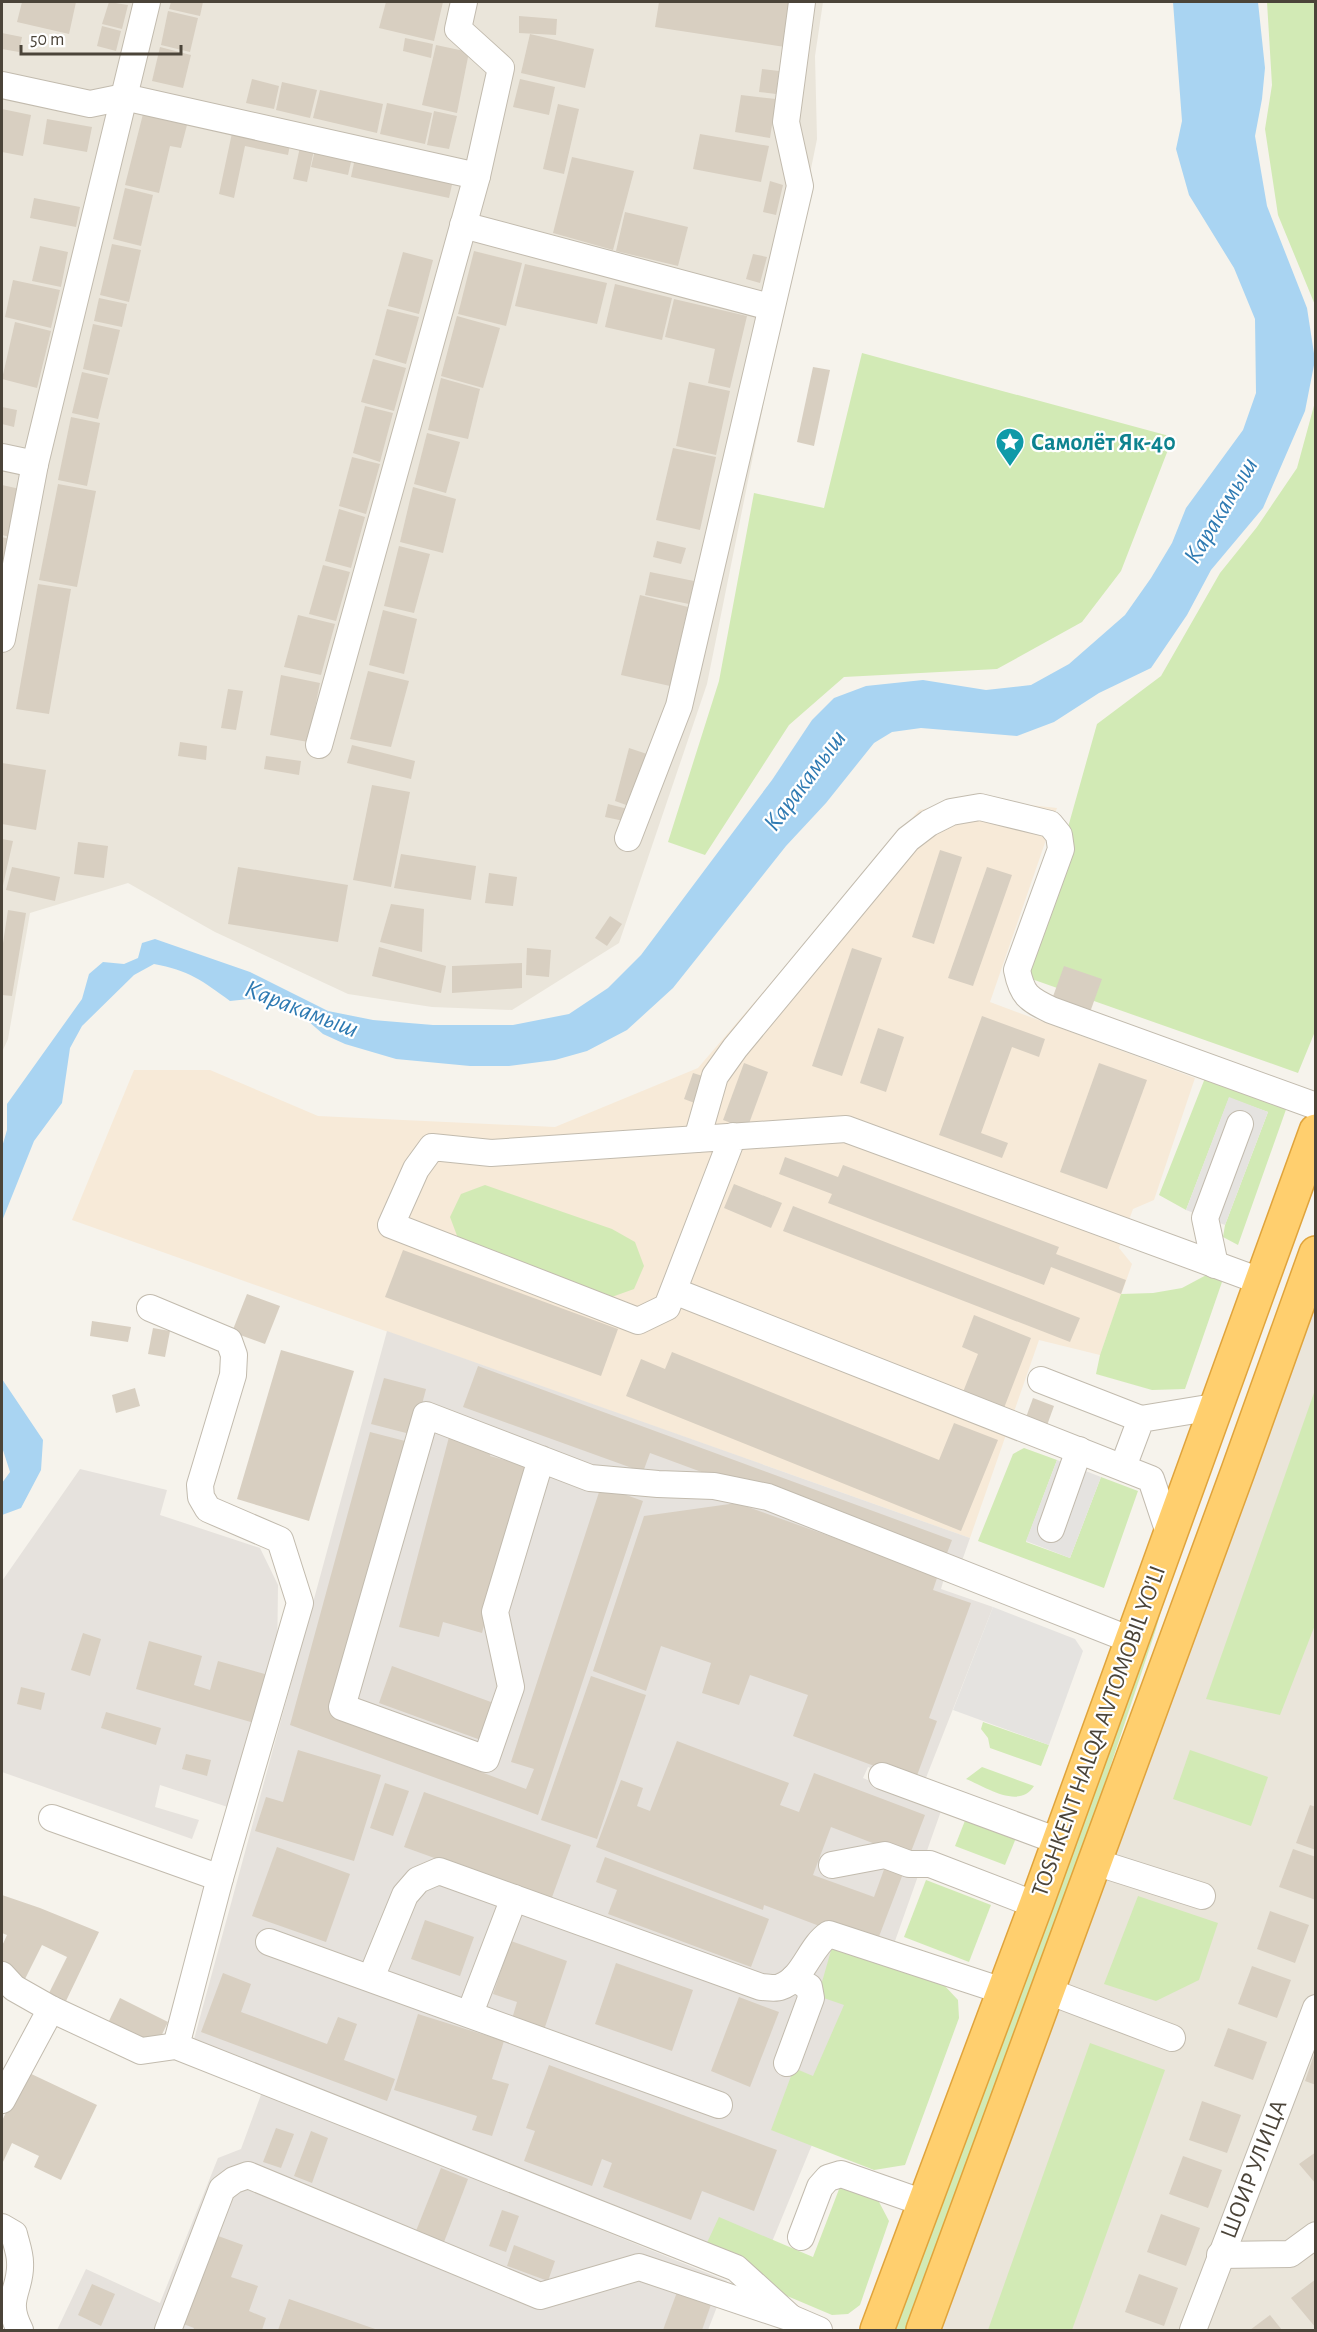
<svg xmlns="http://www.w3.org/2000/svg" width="1317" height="2332" font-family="'Alegreya Sans',sans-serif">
<rect width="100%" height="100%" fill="#f6f3ec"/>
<g fill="#eae5da">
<polygon points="2,2 823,2 815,56 817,139 707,684 619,943 512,1010 432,1007 348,994 215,932 128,883 30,913 8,1039 2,1052"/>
<polygon points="1315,1253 1315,2330 923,2330"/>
</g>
<polygon fill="#f7ead8" points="977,799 1057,808 990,1002 1195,1078 1154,1200 1133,1209 1125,1231 1119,1248 1132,1264 1100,1355 1039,1340 970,1538 72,1220 134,1070 210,1070 318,1116 555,1127 698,1068 919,810"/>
<g fill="#e6e2dd">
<polygon points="387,1331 970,1538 956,1578 945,1575 941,1589 993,1607 922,1788 868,1767 863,1778 941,1811 889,1958 762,2266 193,2043"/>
<polygon points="80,1469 167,1490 160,1515 260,1548 278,1585 277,1666 237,1810 160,1785 155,1807 199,1820 192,1839 2,1772 2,1581"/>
<polygon points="262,2092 727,2281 708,2330 57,2330 86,2269 160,2303 218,2158 241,2149"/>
</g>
<g fill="#d2eab5">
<polygon points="1267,2 1315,2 1315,305 1278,215 1265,129 1272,85"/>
<polygon points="862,353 1173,437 1121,571 1082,622 997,669 844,677 789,725 705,855 668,842 719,681 754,493 824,508"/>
<polygon points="1315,402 1316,1029 1298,1073 1026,977 1097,724 1161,676 1220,573 1257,527 1297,468"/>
<polygon points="1207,1073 1289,1101 1238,1245 1223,1237 1225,1225 1268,1112 1229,1098 1186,1210 1159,1195"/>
<polygon points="485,1185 612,1229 635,1242 644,1266 634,1289 609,1298 459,1241 450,1217 461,1194"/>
<polygon points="1212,1272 1222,1282 1185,1389 1152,1390 1096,1374 1100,1355 1121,1294 1153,1293 1182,1288"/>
<polygon points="1315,1390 1315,1625 1280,1715 1206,1699"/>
<polygon points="1024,1448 1057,1460 1026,1542 1070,1558 1101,1477 1138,1491 1104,1588 978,1541 1013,1454"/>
<polygon points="1174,1564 1156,1629 1085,1843 906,2330 893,2330"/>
<polygon points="983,1722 1049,1745 1041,1766 990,1748 988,1738 981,1729"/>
<polygon points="1190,1750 1268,1777 1251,1826 1173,1799"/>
<path d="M982,1767L1034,1786C1019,1810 986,1787 966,1779Z"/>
<polygon points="968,1813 1016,1838 1005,1865 955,1846"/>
<polygon points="926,1880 991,1905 969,1962 904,1937"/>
<polygon points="1138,1896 1218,1923 1199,1980 1156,2001 1104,1984"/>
<polygon points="832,1947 943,1984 958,2000 959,2018 905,2165 874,2170 771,2130 794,2068 813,2076 844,2005 818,1996"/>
<polygon points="1090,2043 1165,2070 1072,2330 988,2330"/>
<polygon points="841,2184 878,2200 889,2221 860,2305 848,2314 832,2315 773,2290 757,2269 705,2247 719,2217 813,2257"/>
</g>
<g fill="#e5e3e0">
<polygon points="1229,1097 1268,1112 1225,1225 1186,1210"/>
<polygon points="1057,1460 1101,1477 1070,1558 1026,1541"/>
<polygon points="993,1607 1075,1639 1083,1651 1049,1745 953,1710"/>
</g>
<g fill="#a9d4f2">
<path d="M1173,2H1258L1265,68L1262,99L1255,136L1267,206L1307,308L1315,360L1305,411L1263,508L1211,570L1187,615L1151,668L1099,693L1054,722L1017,736L921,728L892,732L874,743L826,803L786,846L673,988L627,1030L587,1051L555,1060L509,1066H470L396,1059L345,1044L323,1034L308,1021L268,1002L249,999L230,1001C203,981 188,970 154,964L134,975L82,1026L70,1048L62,1103L34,1141L2,1221V1147L7,1130V1104L82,999L89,974L103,962L124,964L138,958L142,943L155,939L250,972L328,1011L373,1020L433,1025H513L569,1014L608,988L641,955L772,780L812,720L834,698L866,686L923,680L986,690L1031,685L1069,664L1125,615L1151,578L1172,543L1186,508L1243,430L1256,393L1255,319L1234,268L1189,195L1176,149L1182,121Z"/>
<polygon points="2,1379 43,1440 41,1470 21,1508 2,1515 2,1483 10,1472 2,1447"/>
</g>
<g fill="#d8cfc1">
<polygon points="22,2 76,2 69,34 17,22"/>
<polygon points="109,2 128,5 122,29 102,24"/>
<polygon points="171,2 203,2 200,16 169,9"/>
<polygon points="386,2 443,2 434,41 379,28"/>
<polygon points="659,2 794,2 785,47 655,27"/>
<polygon points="168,11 198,18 190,52 161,45"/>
<polygon points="519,16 557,19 556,35 519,33"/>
<polygon points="102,26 121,31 116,51 97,46"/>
<polygon points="2,33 22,37 19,52 2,49"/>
<polygon points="530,34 594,49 585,88 521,73"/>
<polygon points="405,38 433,44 431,58 403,51"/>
<polygon points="436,45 469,52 457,113 422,105"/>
<polygon points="160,47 191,55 183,88 152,81"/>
<polygon points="762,69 779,71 776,94 759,92"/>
<polygon points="252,79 279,86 274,109 246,103"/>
<polygon points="520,79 555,87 549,115 513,107"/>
<polygon points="282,82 317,90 310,118 276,110"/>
<polygon points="320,90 383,104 377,133 313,118"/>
<polygon points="741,95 776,99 770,138 735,132"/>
<polygon points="387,103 432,113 425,144 380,134"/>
<polygon points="558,104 579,109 564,174 543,169"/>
<polygon points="2,109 31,115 23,156 2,152"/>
<polygon points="434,111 457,116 449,149 427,145"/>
<polygon points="143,114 187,125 181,148 170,146 159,193 125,185"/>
<polygon points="47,119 92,127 87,152 43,144"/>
<polygon points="232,133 290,145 288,155 245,146 234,198 219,194"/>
<polygon points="700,134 769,146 761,182 693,169"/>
<polygon points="300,147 314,150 307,182 293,179"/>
<polygon points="315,150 352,158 348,175 311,167"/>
<polygon points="572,157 634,171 613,250 553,233"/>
<polygon points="355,158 453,180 449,198 351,177"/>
<polygon points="770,181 783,185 776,215 763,212"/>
<polygon points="125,188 153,195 141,246 113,239"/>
<polygon points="34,198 80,207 76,227 30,218"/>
<polygon points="625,212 688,227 678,266 616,251"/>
<polygon points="112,244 141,250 129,302 100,295"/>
<polygon points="40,246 68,252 61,287 32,281"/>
<polygon points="474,251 522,263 506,326 458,314"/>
<polygon points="403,252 433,260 419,314 388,306"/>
<polygon points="753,254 767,257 760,283 746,279"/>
<polygon points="525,264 607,283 597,324 515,306"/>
<polygon points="13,280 60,290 51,328 5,317"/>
<polygon points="615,284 672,298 662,340 605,327"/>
<polygon points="99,298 127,304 122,327 94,321"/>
<polygon points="674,299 747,316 730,388 708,383 715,349 665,337"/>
<polygon points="387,309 419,317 406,364 375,355"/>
<polygon points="457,316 500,328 483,388 441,376"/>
<polygon points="15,322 51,331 37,388 2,379"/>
<polygon points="93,324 120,330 109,375 83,369"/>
<polygon points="373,359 406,368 394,411 361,402"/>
<polygon points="813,367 830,370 814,446 797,442"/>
<polygon points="82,372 108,378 98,419 72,413"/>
<polygon points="441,378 480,389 468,439 428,430"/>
<polygon points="689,382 730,391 716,455 676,446"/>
<polygon points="365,406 393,413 380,462 353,453"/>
<polygon points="2,407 17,410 14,427 2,424"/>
<polygon points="71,417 100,423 87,486 58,480"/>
<polygon points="427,433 460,442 446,493 414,484"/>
<polygon points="673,448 716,457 700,530 656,520"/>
<polygon points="352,457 380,464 366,514 339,506"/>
<polygon points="58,484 96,491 77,587 39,580"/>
<polygon points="2,485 20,489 10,537 2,535"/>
<polygon points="413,487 456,499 443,553 400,542"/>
<polygon points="339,509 365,517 351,568 325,561"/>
<polygon points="2,537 9,539 2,573"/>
<polygon points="657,541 686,548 681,564 653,557"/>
<polygon points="399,546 430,554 414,613 384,606"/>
<polygon points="323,565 350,572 336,621 309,614"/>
<polygon points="650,572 694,581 689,604 645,595"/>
<polygon points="38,584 71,589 49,714 16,709"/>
<polygon points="640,595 688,607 670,686 621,675"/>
<polygon points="383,610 417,619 404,674 369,665"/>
<polygon points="298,615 335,624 321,675 284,667"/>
<polygon points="368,671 409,681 391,747 350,739"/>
<polygon points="281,675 320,683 308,742 270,735"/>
<polygon points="228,689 243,691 236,730 221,728"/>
<polygon points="180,742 207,746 206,760 178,756"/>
<polygon points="352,745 415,761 411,779 347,763"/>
<polygon points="629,748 647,754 629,806 615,801"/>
<polygon points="266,756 301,761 299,775 264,769"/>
<polygon points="2,763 46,770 36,830 2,824"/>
<polygon points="372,785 410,792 391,887 353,880"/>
<polygon points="608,804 628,809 624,821 605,817"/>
<polygon points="2,839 13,841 2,890"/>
<polygon points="78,842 108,846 104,878 74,874"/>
<polygon points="940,850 962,857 934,944 912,937"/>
<polygon points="401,854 476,866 471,900 394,888"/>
<polygon points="12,867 60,877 55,901 6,890"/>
<polygon points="238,867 348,885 338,942 228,924"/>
<polygon points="987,867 1012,875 973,986 948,978"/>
<polygon points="489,873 517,877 513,906 485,903"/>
<polygon points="391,904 424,909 422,952 380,942"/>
<polygon points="8,910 26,913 12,996 2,995 2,950"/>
<polygon points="610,916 622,924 607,946 595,938"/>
<polygon points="379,947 446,966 441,993 372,976"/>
<polygon points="527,948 551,950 549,977 526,975"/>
<polygon points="852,948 882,958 842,1076 812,1066"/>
<polygon points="522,963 522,988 452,993 452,966"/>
<polygon points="1064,966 1102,979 1089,1015 1051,1002"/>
<polygon points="982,1016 1045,1039 1039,1057 1012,1047 981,1133 1008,1143 1002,1158 939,1135"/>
<polygon points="878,1028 904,1037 886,1092 860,1083"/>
<polygon points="744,1063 768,1072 747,1129 723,1120"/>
<polygon points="1099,1063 1147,1080 1107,1189 1060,1172"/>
<polygon points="693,1073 709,1078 700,1105 684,1099"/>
<polygon points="785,1157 838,1177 843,1165 1059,1247 1056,1254 1126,1280 1121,1294 1051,1267 1044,1285 828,1203 832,1194 779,1174"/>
<polygon points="734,1184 782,1203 771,1228 724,1208"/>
<polygon points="793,1206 1080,1318 1070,1342 783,1231"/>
<polygon points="403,1250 618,1329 601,1376 385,1297"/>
<polygon points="247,1294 280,1306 265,1344 232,1332"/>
<polygon points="974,1315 1031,1338 1004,1408 963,1392 978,1354 962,1347"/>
<polygon points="92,1321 131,1327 128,1342 90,1336"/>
<polygon points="153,1328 170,1331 165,1357 148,1354"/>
<polygon points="281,1350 354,1371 309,1521 237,1499"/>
<polygon points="672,1352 939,1460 954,1423 998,1440 961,1531 626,1396 641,1359 665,1369"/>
<polygon points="478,1366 952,1540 944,1561 650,1453 643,1472 463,1407"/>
<polygon points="384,1378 426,1389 414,1435 371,1424"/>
<polygon points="135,1388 140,1406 116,1413 112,1395"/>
<polygon points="1033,1398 1054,1406 1046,1428 1025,1420"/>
<polygon points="370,1432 409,1442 333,1716 526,1789 534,1769 511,1762 601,1486 643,1501 538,1815 290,1725"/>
<polygon points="449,1437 492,1448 490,1456 526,1466 482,1633 443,1622 439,1637 399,1627"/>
<polygon points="737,1503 938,1575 933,1590 971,1603 929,1718 937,1721 915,1781 793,1736 808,1695 750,1675 739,1705 702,1693 711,1663 661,1646 646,1691 593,1671 644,1516"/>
<polygon points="83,1633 101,1639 90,1676 71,1670"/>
<polygon points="149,1641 202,1656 194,1685 210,1690 218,1661 272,1676 258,1724 136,1689"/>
<polygon points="392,1666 502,1706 489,1743 379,1703"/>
<polygon points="591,1676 646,1695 597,1839 541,1820"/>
<polygon points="21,1687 45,1693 41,1710 17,1704"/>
<polygon points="106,1712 161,1728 156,1745 101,1728"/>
<polygon points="677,1741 789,1783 780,1805 799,1812 814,1773 925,1815 909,1857 831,1827 813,1875 874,1897 886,1864 904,1871 875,1947 764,1905 763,1910 596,1847 621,1780 643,1788 637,1806 650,1811"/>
<polygon points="298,1750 381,1775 354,1861 255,1831 266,1797 283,1802"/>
<polygon points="186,1754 211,1760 207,1776 182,1769"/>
<polygon points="385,1783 409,1791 393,1836 370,1828"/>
<polygon points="424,1792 571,1845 551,1900 404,1847"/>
<polygon points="1310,1805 1316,1807 1316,1850 1296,1843"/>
<polygon points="277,1847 350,1874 326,1942 252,1916"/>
<polygon points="1293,1849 1316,1857 1316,1900 1279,1887"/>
<polygon points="605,1857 769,1919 751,1967 608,1914 617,1890 596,1882"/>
<polygon points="2,1895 40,1908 99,1932 66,2001 49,1993 67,1957 42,1945 24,1981 2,1961 2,1946 7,1935 2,1933"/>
<polygon points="1270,1911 1309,1925 1295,1963 1257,1949"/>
<polygon points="425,1920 474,1937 460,1976 411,1959"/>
<polygon points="511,1941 567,1961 544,2030 512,2019 517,2002 493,1994"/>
<polygon points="616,1963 693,1990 672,2051 595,2024"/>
<polygon points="1252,1966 1291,1980 1277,2018 1238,2004"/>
<polygon points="223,1973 251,1984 241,2012 327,2044 338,2017 357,2024 344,2060 395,2079 387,2101 201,2032"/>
<polygon points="739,1997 779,2012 750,2087 711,2071"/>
<polygon points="120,1998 168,2022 155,2049 107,2025"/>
<polygon points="418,2014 504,2041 492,2079 509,2084 492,2136 472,2130 477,2116 394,2090"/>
<polygon points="1228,2028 1267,2042 1253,2080 1214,2066"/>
<polygon points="1315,2052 1316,2052 1316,2085 1305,2081"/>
<polygon points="549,2065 777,2150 754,2211 702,2191 691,2220 603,2187 612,2163 602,2159 592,2186 524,2161 535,2131 526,2128"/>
<polygon points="25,2071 97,2105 61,2180 34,2167 39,2156 12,2143 2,2164 2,2121"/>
<polygon points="1202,2101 1241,2115 1227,2153 1189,2140"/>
<polygon points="276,2128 294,2134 281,2168 263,2162"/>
<polygon points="311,2131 328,2138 312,2183 294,2176"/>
<polygon points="1316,2152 1316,2184 1299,2164"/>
<polygon points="1183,2156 1222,2170 1208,2208 1169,2194"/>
<polygon points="441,2168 468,2179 444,2242 416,2231"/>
<polygon points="502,2210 519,2216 506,2252 489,2246"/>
<polygon points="1161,2214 1200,2228 1186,2266 1147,2252"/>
<polygon points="210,2233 243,2245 231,2277 258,2286 249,2311 266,2318 262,2330 193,2330 194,2328 178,2322"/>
<polygon points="514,2245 555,2261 548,2281 507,2266"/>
<polygon points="1139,2274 1178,2288 1164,2326 1125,2312"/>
<polygon points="1316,2279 1316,2328 1291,2298"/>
<polygon points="92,2284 115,2294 101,2326 78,2315"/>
<polygon points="680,2284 714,2296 702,2330 663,2330"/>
<polygon points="289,2299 378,2330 278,2330"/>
<polygon points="1270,2315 1282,2330 1250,2330"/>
</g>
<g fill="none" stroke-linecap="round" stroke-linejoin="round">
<g stroke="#c2bbae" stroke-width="28">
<g id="minor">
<polyline points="2,85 90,104 124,97 477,176"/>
<polyline points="463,225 770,307"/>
<polyline points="2,457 35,464"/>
<polyline points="2,639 35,464 147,2"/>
<polyline points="319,745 477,176 501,68 458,29 464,2"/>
<polyline points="628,838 679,706 800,186 786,122 802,2"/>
<polyline points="733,1136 667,1307 638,1321 391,1225 416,1169 432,1147 491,1153 846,1129 1260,1281"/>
<path d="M697,1139L715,1076L735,1048L908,839L929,823L951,812L980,807L1050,824L1059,835L1061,849L1017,970C1022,995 1028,999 1051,1010L1316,1106"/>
<polyline points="1215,1265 1205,1218 1240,1124"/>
<polyline points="674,1291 1151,1479 1169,1533"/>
<polyline points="150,1308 229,1341 234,1355 233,1375 200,1485 201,1497 208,1509 280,1540 300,1603 220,1878 176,2046"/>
<polyline points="1041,1380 1141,1419"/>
<polyline points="541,1459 495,1612 511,1687 486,1759 342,1707 426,1415 590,1478 658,1484 714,1486 768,1497 1131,1640"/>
<polyline points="1123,1467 1141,1419 1214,1407"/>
<polyline points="1051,1529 1079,1450"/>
<polyline points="882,1776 1058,1841"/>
<polyline points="52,1818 220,1878"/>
<polyline points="1095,1862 1202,1896"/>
<polyline points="832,1865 885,1855 909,1864 930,1864 1036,1905"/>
<polyline points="269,1942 719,2105"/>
<polyline points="2,1975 14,1988 51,2009 141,2051 176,2046 736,2268 791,2318"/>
<path d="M371,1978L405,1895L418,1880L439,1871L761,1987C766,1987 775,1989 780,1987C804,1979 809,1947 829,1934L1003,1991"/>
<polyline points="1048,1991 1172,2038"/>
<polyline points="470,2013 514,1898"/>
<polyline points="787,2063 811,1998 809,1987 794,1978"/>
<polyline points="2,2100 51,2009"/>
<path d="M2,2227L14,2234C16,2243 20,2253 20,2262C22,2290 3,2298 20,2330"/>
<polyline points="801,2237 820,2187 828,2178 841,2174 924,2203"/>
<polyline points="1220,2255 1290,2254 1316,2235"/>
<polyline points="168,2330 222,2189 234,2180 248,2175 540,2296 639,2267 791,2318 819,2330"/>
<polyline points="1193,2330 1316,2008"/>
</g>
</g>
<g stroke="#e0a43c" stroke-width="36">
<g id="highway">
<polyline points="877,2330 1036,1905 1316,1131"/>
<polyline points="923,2330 1238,1471 1316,1253"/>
</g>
</g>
<use href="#minor" stroke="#fff" stroke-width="26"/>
<use href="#highway" stroke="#ffcf6e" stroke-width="33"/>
</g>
<defs>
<g id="sight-pin" transform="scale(1.5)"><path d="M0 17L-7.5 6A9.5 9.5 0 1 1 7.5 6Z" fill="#0f9aa8" stroke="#fff"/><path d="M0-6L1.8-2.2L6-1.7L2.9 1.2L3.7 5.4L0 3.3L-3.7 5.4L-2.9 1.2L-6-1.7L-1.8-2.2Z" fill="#fff"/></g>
</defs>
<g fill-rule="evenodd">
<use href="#sight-pin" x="1010" y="442"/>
</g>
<g text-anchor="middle" stroke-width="4.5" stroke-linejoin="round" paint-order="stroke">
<g font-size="24" font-weight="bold" fill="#0d838f" stroke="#fff" text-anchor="start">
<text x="1031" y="450">Самолёт Як-40</text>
</g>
<g font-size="24" fill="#4b4439" stroke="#fff">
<text transform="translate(1098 1731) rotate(-70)" y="8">TOSHKENT HALQA AVTOMOBIL YO'LI</text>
<text transform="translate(1253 2169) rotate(-69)" y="8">ШОИР УЛИЦА</text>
</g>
<g font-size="26" font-style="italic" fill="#2e7ab2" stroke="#fff">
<text transform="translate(1220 510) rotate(-59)" y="9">Каракамыш</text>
<text transform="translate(804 780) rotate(-53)" y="9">Каракамыш</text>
<text transform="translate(302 1008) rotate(21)" y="9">Каракамыш</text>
</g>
</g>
<rect width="1317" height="2332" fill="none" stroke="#4b4439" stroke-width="6"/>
<path d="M21 45v9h160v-9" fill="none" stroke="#4b4439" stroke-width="3"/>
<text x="30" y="45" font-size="18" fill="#4b4439" stroke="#ffffff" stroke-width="4.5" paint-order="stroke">50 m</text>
</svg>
